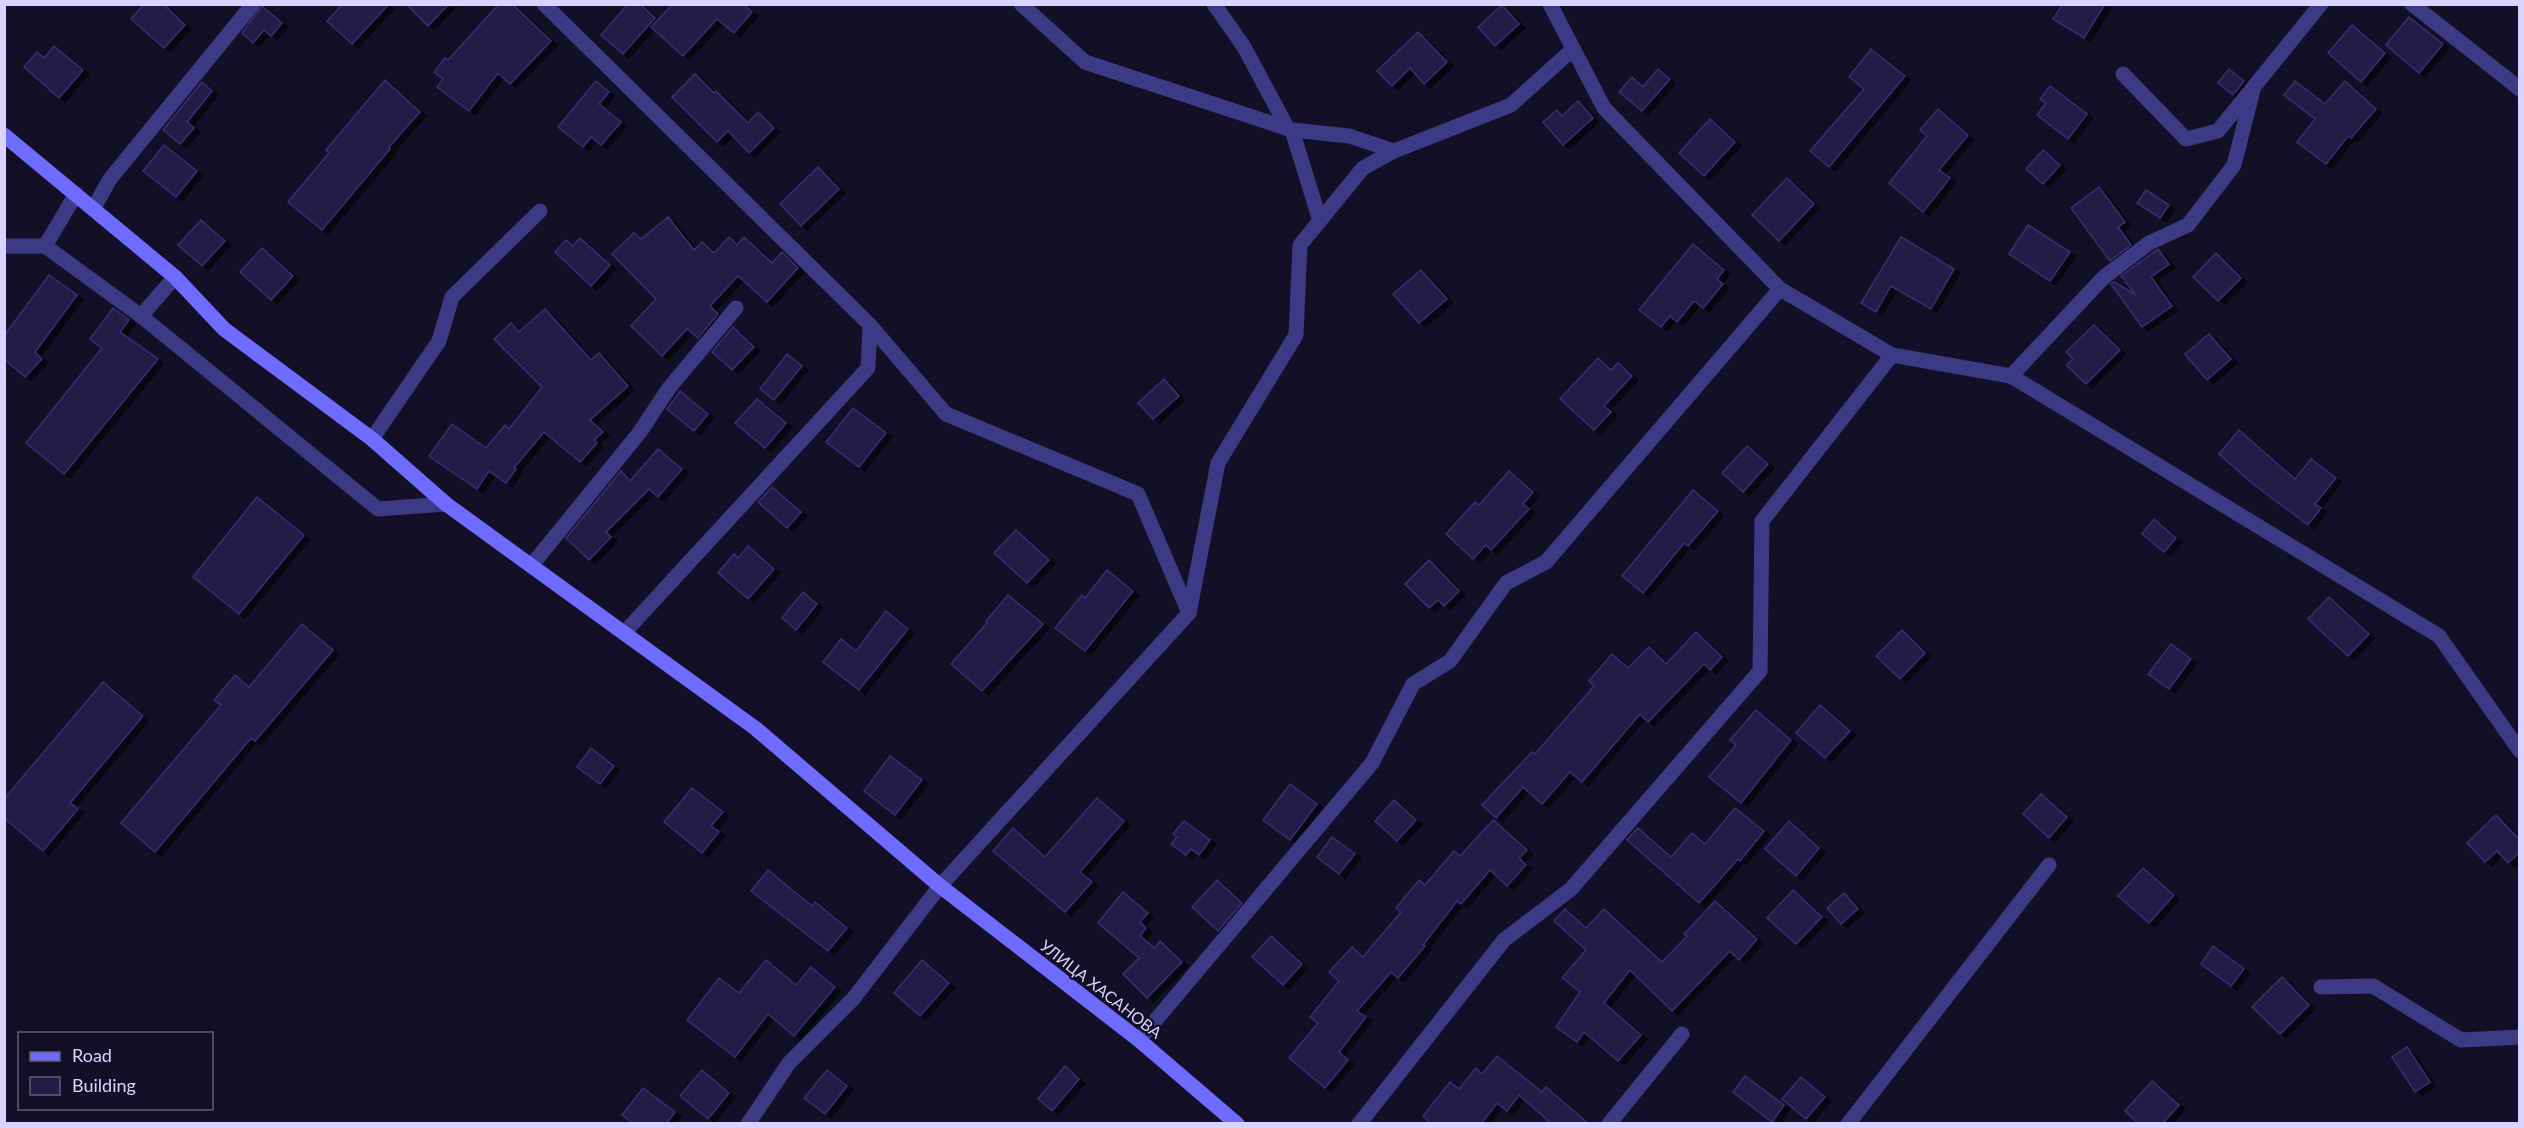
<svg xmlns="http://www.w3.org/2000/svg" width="2524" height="1128" font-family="Lato,sans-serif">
<defs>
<filter id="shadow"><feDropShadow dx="6" dy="4" stdDeviation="0" flood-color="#0009"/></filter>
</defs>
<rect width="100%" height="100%" fill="#130f26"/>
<g fill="#241b47" stroke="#3b2d73" stroke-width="1.5" filter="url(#shadow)">
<polygon points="144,4 163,4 185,25 164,48 131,19"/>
<polygon points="343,4 389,4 352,44 327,21"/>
<polygon points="406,4 449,4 428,26"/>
<polygon points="499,4 512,4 551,41 510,84 498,73 469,111 437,87 443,79 434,72 445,58 448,60"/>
<polygon points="628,4 640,4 655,18 623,54 601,35"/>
<polygon points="673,4 743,4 752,12 734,33 717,19 683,56 651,27"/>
<polygon points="2063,4 2105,4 2084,38 2053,19"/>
<polygon points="1502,5 1519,24 1495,46 1478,27"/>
<polygon points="262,6 282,23 271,36 264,30 253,43 242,33"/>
<polygon points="2409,17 2443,44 2419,73 2386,45"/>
<polygon points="2352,25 2385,53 2361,82 2328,53"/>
<polygon points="1418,32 1447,62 1424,84 1410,68 1392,86 1377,71"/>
<polygon points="54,46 83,70 59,98 24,67 37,52 44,58"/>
<polygon points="1871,49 1905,76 1829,167 1810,151 1864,89 1849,77"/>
<polygon points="1658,69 1670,79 1642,111 1619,92 1632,77 1643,87"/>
<polygon points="2229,69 2244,81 2233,95 2218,83"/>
<polygon points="695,74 714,93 716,91 748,123 758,112 774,128 749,153 728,131 717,142 672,97"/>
<polygon points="385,80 420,112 389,147 390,149 322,230 288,202 329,153 326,150"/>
<polygon points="596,81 609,92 599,104 621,122 601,145 591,137 583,147 558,127"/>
<polygon points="2295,81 2325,104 2345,81 2376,109 2351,138 2348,136 2326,164 2297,142 2315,119 2284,95"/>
<polygon points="202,82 212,91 187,122 194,128 180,144 163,130"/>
<polygon points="2050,86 2087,114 2068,139 2037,115 2046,103 2040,99"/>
<polygon points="1578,101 1593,118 1563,145 1543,122 1557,110 1562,116"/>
<polygon points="1938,109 1968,135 1939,170 1950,178 1923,212 1889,183 1927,136 1920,130"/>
<polygon points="1710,119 1735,142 1704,176 1679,153"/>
<polygon points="164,145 197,171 176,197 143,171"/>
<polygon points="2043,150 2060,165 2043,184 2026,169"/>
<polygon points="818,167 839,189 801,226 780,204"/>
<polygon points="1787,178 1814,204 1779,241 1752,215"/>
<polygon points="2099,187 2125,222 2118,227 2131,245 2110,261 2071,208"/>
<polygon points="2146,190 2169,205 2160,218 2137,203"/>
<polygon points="668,217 694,250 702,242 714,253 729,237 737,245 744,237 772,263 782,252 798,268 767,302 738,276 710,306 718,314 698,338 687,329 662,356 631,326 656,299 612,254 634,233 641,239"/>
<polygon points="201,220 225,241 202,266 178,245"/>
<polygon points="2028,225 2070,252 2050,281 2009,254"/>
<polygon points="1901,237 1954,269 1931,309 1891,286 1876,312 1861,303"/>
<polygon points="580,238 610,265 591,286 555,252 566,240 573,246"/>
<polygon points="1693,244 1724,270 1717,279 1723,284 1703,308 1694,301 1677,322 1670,316 1661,327 1639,310"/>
<polygon points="262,248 293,276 271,300 240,272"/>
<polygon points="2158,249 2169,264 2151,277 2172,306 2142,327 2111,284 2114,282 2136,295 2121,276"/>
<polygon points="2216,253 2241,278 2218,301 2193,277"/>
<polygon points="1421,270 1447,299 1419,323 1393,294"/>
<polygon points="49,275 77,295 35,352 42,359 25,377 4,359 4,336"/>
<polygon points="113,308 129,320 120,332 158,359 64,474 26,443 102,348 90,339"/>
<polygon points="545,309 591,360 599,353 628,386 590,420 603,432 594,440 597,443 580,462 544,432 514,468 516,469 506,483 489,471 477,489 429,456 452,424 486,448 505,425 509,429 542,387 494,339 511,323 519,332"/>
<polygon points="2094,325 2120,350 2086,384 2066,365 2073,359 2066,352"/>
<polygon points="733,327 754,347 732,370 712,352"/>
<polygon points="2209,334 2231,359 2207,380 2185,354"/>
<polygon points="787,354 802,366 774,400 760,389"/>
<polygon points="1598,358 1611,370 1618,363 1632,376 1604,406 1611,412 1594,430 1560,399"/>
<polygon points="1164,379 1179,396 1153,419 1138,403"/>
<polygon points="680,391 708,414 694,431 667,409"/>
<polygon points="757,399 786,423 765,448 735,423"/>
<polygon points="853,408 886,433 859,467 826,442"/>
<polygon points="2239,430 2295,479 2311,459 2336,478 2315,504 2321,508 2308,525 2253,484 2219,454"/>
<polygon points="1747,446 1768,464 1743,492 1722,473"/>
<polygon points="658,449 682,469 658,497 649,489 606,532 611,537 589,560 566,538 621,471 630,481"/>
<polygon points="1509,471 1533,492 1523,504 1529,509 1491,550 1486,545 1473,559 1446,534 1475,502 1479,505"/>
<polygon points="772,487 801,512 787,528 758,502"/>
<polygon points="1693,490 1718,511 1688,546 1684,543 1643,593 1622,576"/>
<polygon points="257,497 304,535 239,614 193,577"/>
<polygon points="2154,519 2176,538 2164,552 2142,534"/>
<polygon points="1016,530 1049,560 1027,583 994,553"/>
<polygon points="748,546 774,569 748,599 718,573 734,554 738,558"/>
<polygon points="1429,560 1459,591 1444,606 1438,600 1429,608 1405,584"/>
<polygon points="1107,570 1133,591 1085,651 1055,628 1082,595 1085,598"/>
<polygon points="803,592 817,604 796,630 782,618"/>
<polygon points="1008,595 1043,624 982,691 951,664 987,623 986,621"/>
<polygon points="2329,597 2369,634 2348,656 2308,619"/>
<polygon points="886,611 908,629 859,690 823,662 841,639 856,651"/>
<polygon points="302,624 333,650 255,741 251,738 155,852 121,823 221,705 214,700 235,675 249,687"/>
<polygon points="1902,630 1925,653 1900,679 1876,656"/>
<polygon points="1696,632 1722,657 1710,670 1704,664 1648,722 1640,714 1582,782 1570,772 1542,804 1523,787 1496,818 1482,805 1532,752 1535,754 1594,686 1589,681 1612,654 1628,668 1649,647 1666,664"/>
<polygon points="2171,644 2191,659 2169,689 2148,674"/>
<polygon points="103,682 143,716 70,803 78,809 43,851 4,818 4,799"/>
<polygon points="1820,705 1850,731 1825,758 1796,733"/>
<polygon points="1756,710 1791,740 1741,803 1709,777 1736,745 1730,740"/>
<polygon points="591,748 614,766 600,784 577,767"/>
<polygon points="890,756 922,780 895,815 864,791"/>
<polygon points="1290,784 1317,804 1290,840 1263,820"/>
<polygon points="692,788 723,812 711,826 719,832 702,853 664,822"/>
<polygon points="2041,794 2067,817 2049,838 2023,814"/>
<polygon points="1097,798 1124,821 1080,872 1092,882 1065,912 993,851 1013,828 1045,857"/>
<polygon points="1394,800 1416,820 1397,841 1375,821"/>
<polygon points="1735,808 1764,831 1740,861 1738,859 1699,903 1627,840 1638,828 1671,857 1692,833 1705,844"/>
<polygon points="2496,815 2520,840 2520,852 2508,863 2497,851 2485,862 2467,843"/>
<polygon points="1493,820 1527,850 1519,858 1526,865 1507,886 1490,870 1461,904 1457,901 1423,945 1425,946 1398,978 1391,972 1357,1011 1366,1017 1339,1052 1348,1060 1325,1088 1289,1058 1318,1023 1310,1017 1339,981 1329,972 1352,947 1363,957 1401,912 1396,908 1419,880 1425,885 1454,851 1460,856"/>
<polygon points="1184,821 1210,840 1199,855 1191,849 1186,855 1171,844 1177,837 1173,834"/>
<polygon points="1789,821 1819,848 1796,876 1765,849"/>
<polygon points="1332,837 1355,854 1339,874 1317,857"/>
<polygon points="2143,868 2174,895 2149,923 2118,896"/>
<polygon points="768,870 812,906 815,902 847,928 828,951 751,891"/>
<polygon points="1217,880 1242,903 1218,931 1192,907"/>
<polygon points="1793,890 1822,917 1796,944 1767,918"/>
<polygon points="1123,892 1148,913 1140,922 1146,928 1140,936 1155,948 1160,941 1182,962 1147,998 1123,974 1139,958 1098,923"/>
<polygon points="1844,893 1858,909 1841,924 1827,908"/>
<polygon points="1715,901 1757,939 1739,960 1730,951 1672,1011 1630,970 1604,1003 1641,1035 1618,1061 1584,1032 1577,1042 1556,1027 1580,992 1562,978 1586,950 1554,921 1565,909 1586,928 1604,909 1662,962 1687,936 1684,934"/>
<polygon points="1271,936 1302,964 1283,985 1252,957"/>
<polygon points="2213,946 2244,969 2231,986 2201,964"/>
<polygon points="766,960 796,985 811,967 835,987 794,1036 768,1014 735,1057 687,1020 719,978 739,993"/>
<polygon points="922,960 949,983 920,1016 894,993"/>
<polygon points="2282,977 2309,1005 2280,1034 2252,1007"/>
<polygon points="2407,1047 2430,1082 2415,1092 2392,1057"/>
<polygon points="1497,1056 1542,1092 1546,1087 1589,1124 1552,1124 1519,1095 1507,1111 1497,1103 1481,1124 1432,1124 1423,1116 1450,1082 1459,1089 1476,1068 1482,1074"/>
<polygon points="1065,1066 1079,1079 1052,1111 1038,1099"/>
<polygon points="702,1070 729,1093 708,1119 680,1096"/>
<polygon points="827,1070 847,1086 825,1114 804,1098"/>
<polygon points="1745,1076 1784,1105 1772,1122 1733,1092"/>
<polygon points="1801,1077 1825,1097 1806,1119 1782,1099"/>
<polygon points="2152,1081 2179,1105 2162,1124 2139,1124 2125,1111"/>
<polygon points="643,1088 675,1112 666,1124 634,1124 622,1115"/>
</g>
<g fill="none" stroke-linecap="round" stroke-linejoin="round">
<g stroke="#3d3a85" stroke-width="15">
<polyline points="544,4 870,325 868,368 624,633"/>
<polyline points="1021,4 1085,62 1292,130 1320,221"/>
<polyline points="1214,4 1244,47 1288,129"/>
<polyline points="1550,4 1604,108 1780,289 1892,355 2011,376"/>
<polyline points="2412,4 2520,89"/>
<polyline points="2123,74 2186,139 2218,131 2321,4"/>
<polyline points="2253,90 2234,165 2188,225 2149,243 2103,278 2011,376 2439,636 2520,751"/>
<polyline points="1292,130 1349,136 1394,151"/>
<polyline points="76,194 45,246 141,316"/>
<polyline points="93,209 110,179 253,4"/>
<polyline points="4,246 45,246"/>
<polyline points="175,277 141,316 378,509 446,504"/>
<polyline points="372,439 439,341 452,297 540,211"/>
<polyline points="531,566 640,432 669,388 736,308"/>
<polyline points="1189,613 1218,463 1296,335 1300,245 1363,168 1394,151 1511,105 1573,49"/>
<polyline points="2321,987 2373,986 2461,1040 2520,1037"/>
<polyline points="1139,1040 1372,763 1413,684 1450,661 1506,583 1546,562 1780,289"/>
<polyline points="748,1124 789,1063 853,999 940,886 1189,613 1138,494 946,414 870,325"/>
<polyline points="1359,1124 1504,940 1571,889 1760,671 1762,521 1892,355"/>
<polyline points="1609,1124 1682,1034"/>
<polyline points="1848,1124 2049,865"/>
</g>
<polyline stroke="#6f6bff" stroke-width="15" points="4,135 175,277 224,329 372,439 446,504 755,728 940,886 1139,1040 1237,1124"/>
</g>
<g text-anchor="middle" stroke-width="4.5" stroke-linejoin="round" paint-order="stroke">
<g font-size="16" fill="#d9d4ff" stroke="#130f26">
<text transform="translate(1101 989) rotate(38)" y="6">УЛИЦА ХАСАНОВА</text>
</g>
</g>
<rect width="2524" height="1128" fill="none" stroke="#d9d4ff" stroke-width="12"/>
<rect x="18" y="1032" width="195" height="78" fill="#130f26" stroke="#625e7d" stroke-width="1.5"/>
<rect x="30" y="1052" width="30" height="9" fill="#6f6bff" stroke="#625e7d" stroke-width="1.5"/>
<text x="72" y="1062" font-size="18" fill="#d9d4ff">Road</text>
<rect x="30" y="1077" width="30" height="18" fill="#241b47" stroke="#625e7d" stroke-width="1.5"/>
<text x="72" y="1092" font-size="18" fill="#d9d4ff">Building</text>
</svg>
